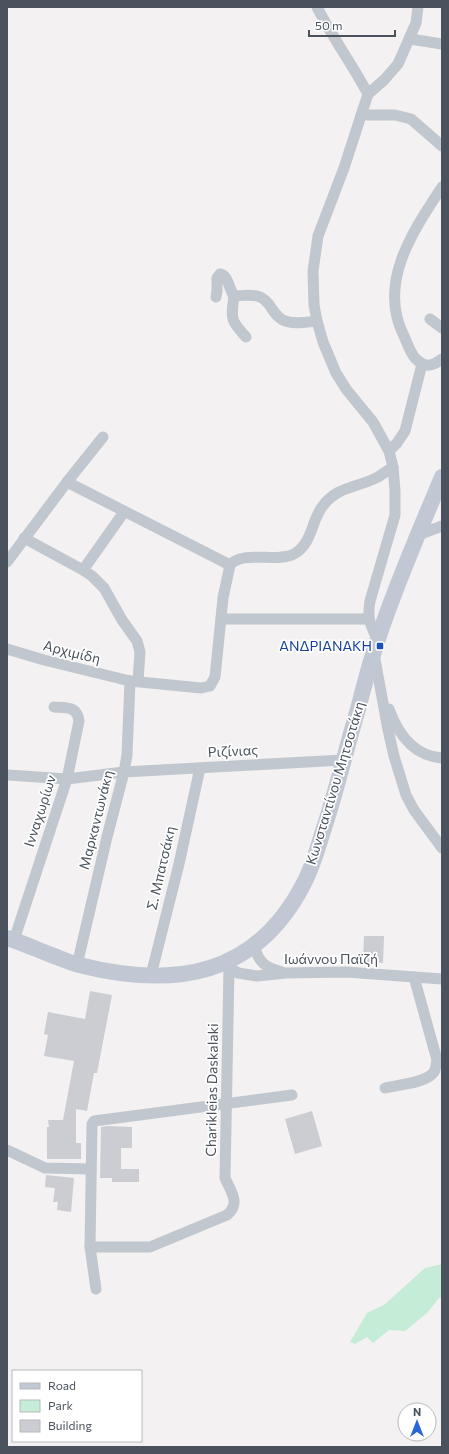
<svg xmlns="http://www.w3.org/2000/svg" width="449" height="1454" font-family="Commissioner,sans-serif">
<rect width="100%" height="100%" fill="#f3f1f1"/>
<polygon fill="#c4ecd7" points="442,1264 442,1297 439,1298 427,1313 405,1331 389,1330 373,1343 367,1337 355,1344 350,1342 367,1313 384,1305 425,1268"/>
<g fill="#cbcdd3">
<polygon points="364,936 384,936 383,963 363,962"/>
<polygon points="90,991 112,995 97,1073 94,1073 87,1111 76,1109 76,1143 81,1143 81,1159 47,1159 47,1127 49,1127 48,1120 63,1120 74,1061 44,1056 48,1035 44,1034 48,1012 85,1019"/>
<polygon points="312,1111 322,1146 295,1154 285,1119"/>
<polygon points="107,1126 132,1127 132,1148 121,1148 121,1169 139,1169 139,1182 112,1182 112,1178 100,1178 101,1127"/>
<polygon points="46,1175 74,1178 71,1212 57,1210 58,1202 53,1202 55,1188 45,1187"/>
</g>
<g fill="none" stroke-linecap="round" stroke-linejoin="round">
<g stroke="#c0c7ce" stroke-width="11">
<path d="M317,7C332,37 352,64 368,94"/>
<polyline points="410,39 442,44"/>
<polyline points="361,115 395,115 411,119 442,146"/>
<path d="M442,187C413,231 377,283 404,336C407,343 410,352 415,358C425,368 431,367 442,359"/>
<path d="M234,296C231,319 230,320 246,337"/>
<path d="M216,297L217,291V278L220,274C228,275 229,289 234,296C252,295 262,292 272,309C275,313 278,318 283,320C292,325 307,322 317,321"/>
<polyline points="430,319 442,328"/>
<polyline points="389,451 397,443 405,431 422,364"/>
<polyline points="67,482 230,565"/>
<polyline points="418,535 442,526"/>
<polyline points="24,538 83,570 92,576 104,588 122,620 137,641 140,652 138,681"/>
<polyline points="7,562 67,482 103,437"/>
<polyline points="83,570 124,512"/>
<polyline points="221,619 368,619"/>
<path d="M377,639C370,623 367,619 370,601L395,515V491L393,467L389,451L373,422L346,389L336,373L323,342L317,321L314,305L313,271L318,236L344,168L368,94L384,80L398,64L416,23L418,7"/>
<path d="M7,649L44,660L130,681L201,688L210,686L215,677L223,598L230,565C242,550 277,563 294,554C312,544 311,522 322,507C337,486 357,488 378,477C383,474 388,470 393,467"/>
<polyline points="374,654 388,730 394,756 406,795 414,810 442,848"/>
<path d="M389,709C398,734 414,756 442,758"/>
<polyline points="8,775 67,779 124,772 343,760"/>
<path d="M14,940L67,779L79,721C77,706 67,708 54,707"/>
<path d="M254,946C259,963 265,967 282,972"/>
<polyline points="224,964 238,973 257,976 286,973 346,972 442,979"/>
<polyline points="77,965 107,837 124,772 127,755 130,681"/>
<polyline points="151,975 179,864 200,768"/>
<path d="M385,1088C397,1085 427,1083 434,1072C436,1069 436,1064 437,1060L414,977"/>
<polyline points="7,1150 45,1168 91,1169"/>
<path d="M90,1247H150L227,1215C241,1203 231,1192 225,1178L229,968"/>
<polyline points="96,1289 90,1247 92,1124 94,1121 292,1095"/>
</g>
<path stroke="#c1c8d3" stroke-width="16" d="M7,938C23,943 38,950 54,956C62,959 71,963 79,965C174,989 256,977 304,883C313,866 318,847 324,828C337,789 346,749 358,709C364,686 370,662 378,639C396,584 420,530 442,477"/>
</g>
<rect fill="#1a4fb4" stroke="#fff" stroke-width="1.5" x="376" y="642" width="8" height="8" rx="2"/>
<g text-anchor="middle" stroke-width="3.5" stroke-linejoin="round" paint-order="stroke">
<g font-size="14" fill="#164399" stroke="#fff" text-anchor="end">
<text x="372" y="651">ΑΝΔΡΙΑΝΑΚΗ</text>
</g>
<g font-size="14" fill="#4a535d" stroke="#fff">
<text transform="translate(72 652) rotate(14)" y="5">Αρχιμίδη</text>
<text transform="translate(233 751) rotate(-3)" y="5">Ριζίνιας</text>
<text transform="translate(335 783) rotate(-73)" y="5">Κωνσταντίνου Μητσοτάκη</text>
<text transform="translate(40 811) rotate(-72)" y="5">Ινναχωρίων</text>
<text transform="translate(96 820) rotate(-76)" y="5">Μαρκαντωνάκη</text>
<text transform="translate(161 868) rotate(-77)" y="5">Σ. Μπατσάκη</text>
<text x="331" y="964">Ιωάννου Παϊζή</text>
<text transform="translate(212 1090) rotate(-89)" y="5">Charikleias Daskalaki</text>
</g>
</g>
<rect width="449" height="1454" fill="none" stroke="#4a535d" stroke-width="16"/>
<rect x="12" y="1370" width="130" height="72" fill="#ffffff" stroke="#b7babe"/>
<rect x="20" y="1383" width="20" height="6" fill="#c1c8d3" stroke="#b7babe"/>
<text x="48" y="1390" font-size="12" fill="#4a535d">Road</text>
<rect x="20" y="1400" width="20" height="12" fill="#c4ecd7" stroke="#b7babe"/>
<text x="48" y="1410" font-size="12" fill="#4a535d">Park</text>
<rect x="20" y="1420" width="20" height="12" fill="#cbcdd3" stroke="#b7babe"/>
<text x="48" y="1430" font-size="12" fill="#4a535d">Building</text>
<g transform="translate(417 1422)"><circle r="19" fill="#ffffff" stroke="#b7babe"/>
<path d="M0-3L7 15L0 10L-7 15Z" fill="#2967d6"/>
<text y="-6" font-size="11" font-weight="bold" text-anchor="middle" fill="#4a535d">N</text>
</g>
<path d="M309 30v6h86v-6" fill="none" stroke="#4a535d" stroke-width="2"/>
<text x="315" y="30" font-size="12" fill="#4a535d" stroke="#ffffff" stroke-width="3" paint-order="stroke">50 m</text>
</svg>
